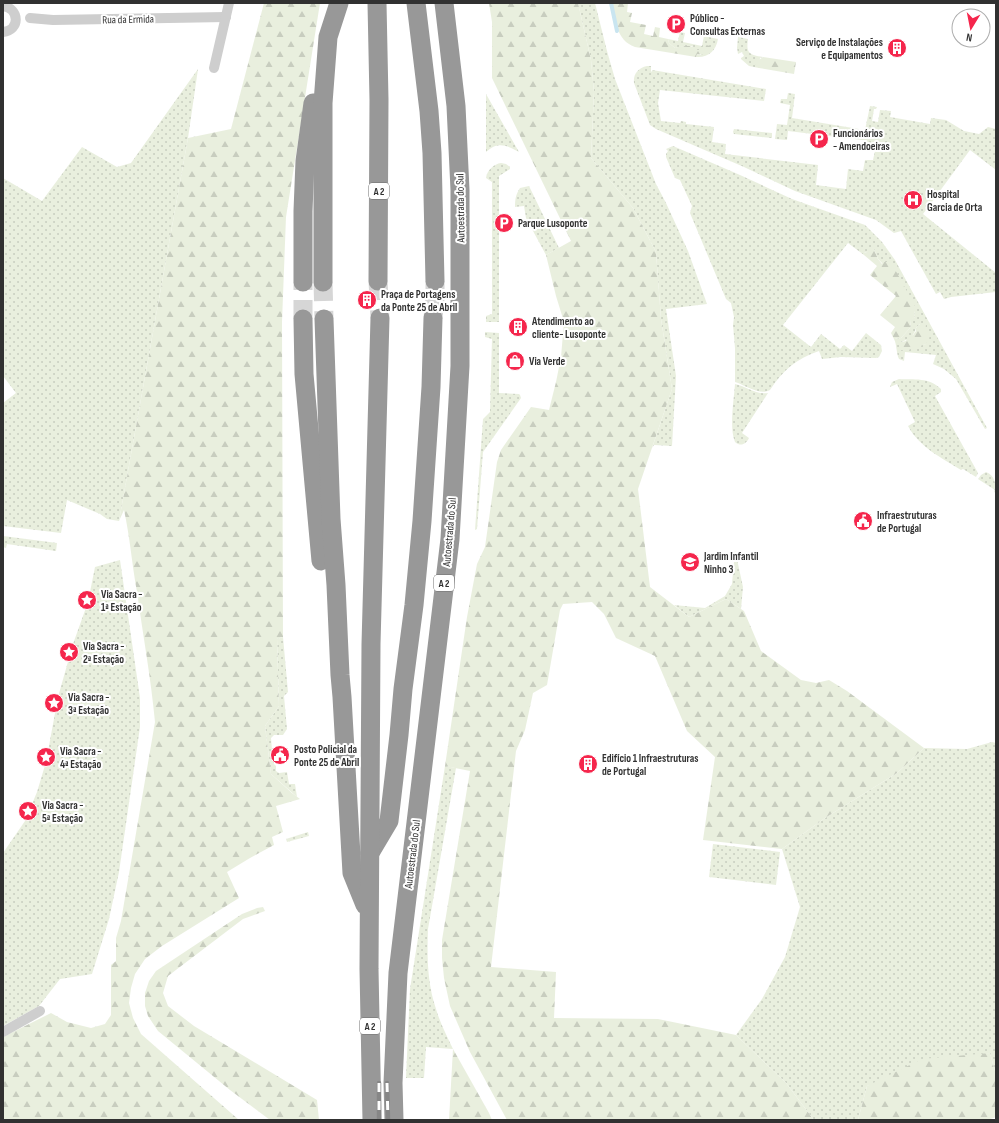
<svg xmlns="http://www.w3.org/2000/svg" width="999" height="1123" font-family="'Sofia Sans Condensed',sans-serif">
<defs>
<pattern id="grass-dots" width="8" height="8" patternUnits="userSpaceOnUse"><rect width="8" height="8" fill="#e9efde"/><path d="M2 2h.1M6 6h.1" fill="none" stroke="#c8cdbf" stroke-width="1.8" stroke-linecap="round"/></pattern>
<pattern id="forest-firs" width="22" height="20" patternUnits="userSpaceOnUse"><rect width="22" height="20" fill="#e9efde"/><path d="M5 1l3.5 6h-7zM16 11l3.5 6h-7z" fill="#c8cdbf"/></pattern>
</defs>
<rect width="100%" height="100%" fill="#fff"/>
<g fill="url(#grass-dots)" fill-rule="evenodd">
<polygon points="578,3 595,3 607,51 615,79 656,184 666,203 688,251 707,304 666,309 676,376 672,446 654,445 652,448 672,389 661,319 656,252 633,208 591,158 594,92 591,60"/>
<path d="M680,32L685,33L683,42L702,46L704,36L718,39C716,51 708,58 696,57L697,54L701,55L704,50H695L692,46C686,47 681,46 675,48L669,43L668,39L678,41Z"/>
<path d="M738,37L748,39C746,53 749,55 763,57L760,58L759,68L749,66L741,59V58L744,56L742,52L738,54L737,48Z"/>
<path d="M647,66H651V71L652,72V70L766,89L764,101L660,90L658,103L661,121L680,123L681,121L686,122V124L714,127L712,142L726,144L725,154L818,165L816,185L846,189L848,169L863,171L865,160H873L875,151L866,150L867,141L862,140L788,131L787,140L775,139L777,124L787,125L790,105L780,103L781,99H787L788,93L795,94L792,118L865,130L870,106L877,107L876,109H874L872,121L878,122L880,110L891,111L890,117L930,124L931,118L946,120L964,131L979,134L988,127L996,129V170L970,150L923,214L996,273V292L951,297L944,299L940,292L936,294L901,231L894,233L876,220L795,191L744,167L656,129L650,125L634,83C633,74 638,68 647,66Z"/>
<polygon points="198,69 188,138 119,521 107,519 100,514 67,500 61,533 3,526 3,403 16,393 3,376 3,178 42,201 82,147 117,167 131,163"/>
<path d="M486,94L519,152C506,145 498,141 486,152Z"/>
<polygon points="734,129 772,133 772,138 734,134 733,132"/>
<path d="M673,146L740,175L792,199L865,225L882,242L895,260L987,428L985,429L956,379L944,369L933,364L936,355L905,352L904,361L899,359C896,353 897,345 894,339L901,338L910,328L911,319L915,317L914,311L883,264L878,259L874,249L864,253V255L848,243L783,325L811,347L821,334L840,349L844,345L852,351L866,333L881,345L882,351L879,357L876,358L841,357L822,359L819,351C797,358 782,371 770,390C760,396 745,385 735,382V348L733,325L734,317L731,303L726,299L690,213L692,206L680,180L675,178L666,157V154L668,151L666,149ZM920,324L926,344L912,347L901,342C908,340 915,335 916,328Z"/>
<path d="M501,163L506,164L510,167V169L499,176V322H486V316L492,314V182L486,178C487,170 494,164 501,163Z"/>
<path d="M529,186L559,248L546,255L526,218L524,206L515,207C515,199 516,194 520,188Z"/>
<polygon points="485,332 499,333 499,393 519,394 520,395 521,398 483,452 477,529 475,530 483,419 490,412 492,339 485,337"/>
<path d="M899,379C914,380 929,377 941,389V392L935,396L978,473L976,477L963,469L961,470C942,458 919,447 908,426L915,422L897,384L890,387L892,382Z"/>
<path d="M735,384C746,386 756,395 768,393L742,433L749,438C746,444 741,447 735,442C729,428 734,399 735,384Z"/>
<path d="M986,472C995,475 996,485 996,493L994,492L995,490L978,479L981,475Z"/>
<polygon points="3,536 57,543 56,551 7,544 6,548 3,547"/>
<polygon points="735,550 743,587 741,609 726,599 689,617 674,605 705,608 725,596 732,584"/>
<polygon points="120,560 140,698 140,727 119,872 109,919 92,974 60,979 39,1006 3,1026 3,853 25,821 37,792 46,762 58,697 73,644 88,602 95,567"/>
<polygon points="283,637 288,692 284,696 287,729 283,735 274,735 271,738 272,750 275,753 273,756 274,764 276,766 276,771 279,773 287,772 289,784 295,784 297,797 271,774 265,726 279,706 277,639"/>
<polygon points="992,742 996,743 996,1075 990,1053 867,1086 858,1120 814,1120 786,1083 736,1035 762,999 785,957 800,907 782,849 825,818 897,773 924,748 967,749"/>
<path d="M445,766L456,768L428,929C427,955 427,983 436,1009C440,1023 447,1036 453,1049L426,1047L424,1078H406L410,989Z"/>
<polygon points="308,832 309,836 287,842 286,839"/>
<polygon points="713,844 780,852 776,885 709,877"/>
</g>
<g fill="url(#forest-firs)">
<path d="M264,3H320L286,217L282,322L283,637L277,639L279,706L265,726L271,774L292,793L300,799L276,806L283,832L272,837L274,845L250,858L227,872L239,898L162,946L145,959L135,974L131,988L129,1003L133,1018L141,1034L239,1120H3V1037L51,1013L67,1022L91,1028L105,1024L111,1015V965L116,961V938L121,921L155,722C151,679 143,635 137,592C132,565 130,537 124,510L119,521L188,138L231,129Z"/>
<polygon points="489,3 578,3 591,60 594,92 591,158 633,208 656,252 661,319 672,389 638,489 650,587 689,617 726,599 744,611 761,651 801,680 816,683 829,680 847,691 924,748 897,773 825,818 782,849 703,840 715,757 687,731 655,656 616,638 604,614 592,602 563,604 560,610 547,685 533,693 525,730 516,751 491,967 556,972 554,1018 658,1019 736,1035 786,1083 814,1120 507,1120 470,1052 450,1006 444,978 442,958 442,940 470,771 445,766 467,617 477,564 485,547 497,462 501,450 531,407 549,410 556,382 561,357 564,322 556,296 546,255 571,241 492,78 492,22"/>
<path d="M612,3H628L627,12L632,13L630,22L646,25L644,34L653,36L655,27L660,28L659,37L668,39L669,43L675,48C680,46 691,45 695,48L696,50H703L706,45L710,46V51L705,55L697,54L696,57L635,47C616,40 616,21 612,3Z"/>
<polygon points="763,57 796,62 794,74 759,68 755,64 755,61 759,60"/>
<polygon points="869,248 874,249 878,259 882,264 884,262 887,262 890,260 916,308 914,311 915,317 911,320 910,328 901,338 894,339 891,333 895,327 880,315 896,296 870,275 877,266 864,255 864,253 867,252"/>
<path d="M920,324H925L930,333L929,339L926,344L920,346L916,349L912,348C908,351 906,351 901,350L900,345L901,342L906,341L908,336L913,335L916,331V328Z"/>
<polygon points="263,907 265,911 243,919 168,976 163,993 168,1006 194,1026 317,1100 319,1120 270,1120 230,1090 158,1031 148,1016 145,1006 145,993 149,981 156,971 242,914 257,908"/>
<polygon points="453,1049 489,1113 492,1120 449,1120"/>
<polygon points="990,1053 996,1075 996,1117 988,1120 858,1120 867,1086 922,1059"/>
</g>
<g fill="none" stroke-linecap="round" stroke-linejoin="round">
<polyline stroke="#c9e5f0" stroke-width="4" points="611,3 617,31"/>
<g stroke="#d6d6d6" stroke-width="19" stroke-dasharray="19 10" stroke-linecap="butt">
<polyline points="378,281 380,318"/>
<polyline points="323,282 324,319"/>
<polyline points="433,318 435,299 435,281"/>
<polyline points="303,319 303,282"/>
</g>
<g stroke="#cecece" stroke-width="10">
<path d="M3,6C20,9 20,30 3,32"/>
<polyline points="30,18 53,20 226,17"/>
<polyline points="214,68 229,3"/>
<polyline points="3,1032 40,1011"/>
</g>
<g stroke="#989898" stroke-width="19">
<polyline points="377,3 379,100 378,281"/>
<polyline points="416,3 429,111 432,153 435,281"/>
<polyline points="303,282 303,211 305,161 313,103"/>
<polyline points="323,282 323,103 328,37 339,3"/>
<polyline points="303,319 304,374 321,561"/>
<polyline points="324,319 331,519 336,585 340,675 342,697 352,873 365,905"/>
<polyline points="370,853 389,821 399,735 403,689 414,605 422,521 431,387 433,318"/>
<polyline points="372,1120 369,969 371,644 380,318"/>
<polyline points="394,1120 393,1083 398,973 450,539 460,366 460,190 456,106 444,3"/>
</g>
<g stroke="#868686" stroke-width="4.5">
<g id="rail">
<polyline points="379,1083 379,1120"/>
<polyline points="387,1083 388,1120"/>
</g>
</g>
<use href="#rail" stroke="#fff" stroke-width="3" stroke-dasharray="9" stroke-linecap="butt"/>
</g>
<defs>
<g id="parking-disc" transform="scale(1)"><circle r="9.5" fill="#f5264c" stroke="#fff"/><path d="M-3.5-5.5H1a3.5 3.5 0 0 1 0 7H-1V5.5H-3.5ZM-1-3.4V-.6H.8a1.4 1.4 0 0 0 0-2.8Z" fill="#fff"/></g>
<g id="building-disc" transform="scale(1)"><circle r="9.5" fill="#f5264c" stroke="#fff"/><path d="M-4-6H4V6H1V3H-1V6H-4ZM-2.5-4.3h1.7v1.8h-1.7ZM.8-4.3h1.7v1.8H.8ZM-2.5-1h1.7V.8h-1.7ZM.8-1h1.7V.8H.8Z" fill="#fff"/></g>
<g id="hospital-disc" transform="scale(1)"><circle r="9.5" fill="#f5264c" stroke="#fff"/><path d="M-5-5h3v3.5h4V-5h3V5h-3V1.5h-4V5h-3Z" fill="#fff"/></g>
<g id="shop-disc" transform="scale(1)"><circle r="9.5" fill="#f5264c" stroke="#fff"/><path d="M-5-2.5h2.3a2.7 3.5 0 0 1 5.4 0H5L5.5 6h-11ZM-1.5-2.5h3a1.5 2.3 0 0 0-3 0Z" fill="#fff"/></g>
<g id="civic-disc" transform="scale(1)"><circle r="9.5" fill="#f5264c" stroke="#fff"/><path d="M-.6-6.5H3V-4.5H.6V-3L4-1V1h2V6H-6V1h2V-1L-.6-3ZM-1.2 2.5V6h2.4V2.5Z" fill="#fff"/></g>
<g id="school-disc" transform="scale(1)"><circle r="9.5" fill="#f5264c" stroke="#fff"/><path d="M0-5L7-2L0 1L-7-2ZM-4 1L0 2.5L4 1V4Q0 6-4 4Z" fill="#fff"/></g>
<g id="sight-disc" transform="scale(1)"><circle r="9.5" fill="#f5264c" stroke="#fff"/><path d="M0-6L1.8-2.2L6-1.7L2.9 1.2L3.7 5.4L0 3.3L-3.7 5.4L-2.9 1.2L-6-1.7L-1.8-2.2Z" fill="#fff"/></g>
</defs>
<g fill-rule="evenodd">
<use href="#parking-disc" x="676" y="24"/>
<use href="#building-disc" x="897" y="48"/>
<use href="#parking-disc" x="819" y="139"/>
<use href="#hospital-disc" x="913" y="200"/>
<use href="#parking-disc" x="504" y="223"/>
<use href="#building-disc" x="367" y="300"/>
<use href="#building-disc" x="518" y="327"/>
<use href="#shop-disc" x="515" y="361"/>
<use href="#civic-disc" x="863" y="521"/>
<use href="#school-disc" x="690" y="562"/>
<use href="#sight-disc" x="87" y="600"/>
<use href="#sight-disc" x="69" y="652"/>
<use href="#sight-disc" x="54" y="703"/>
<use href="#civic-disc" x="280" y="755"/>
<use href="#sight-disc" x="46" y="757"/>
<use href="#building-disc" x="588" y="764"/>
<use href="#sight-disc" x="28" y="811"/>
</g>
<g text-anchor="middle" stroke-width="4" stroke-linejoin="round" paint-order="stroke">
<g fill="#fff" stroke="#6f6f6f" stroke-width="1">
<rect x="369" y="183" width="20" height="16" rx="3"/>
<rect x="434" y="575" width="20" height="16" rx="3"/>
<rect x="360" y="1018" width="20" height="16" rx="3"/>
</g>
<g font-size="10" font-weight="bold" fill="#313131">
<text x="379" y="195">A 2</text>
<text x="444" y="587">A 2</text>
<text x="370" y="1030">A 2</text>
</g>
<g font-size="11" font-weight="bold" fill="#313131" stroke="#fff" text-anchor="start">
<text x="690" y="22">Público -<tspan x="690" dy="13">Consultas Externas</tspan></text>
<text x="883" y="46" text-anchor="end">Serviço de Instalações<tspan x="883" dy="13">e Equipamentos</tspan></text>
<text x="833" y="137">Funcionários<tspan x="833" dy="13">- Amendoeiras</tspan></text>
<text x="927" y="198">Hospital<tspan x="927" dy="13">Garcia de Orta</tspan></text>
<text x="518" y="227">Parque Lusoponte</text>
<text x="381" y="298">Praça de Portagens<tspan x="381" dy="13">da Ponte 25 de Abril</tspan></text>
<text x="532" y="325">Atendimento ao<tspan x="532" dy="13">cliente- Lusoponte</tspan></text>
<text x="529" y="365">Via Verde</text>
<text x="877" y="519">Infraestruturas<tspan x="877" dy="13">de Portugal</tspan></text>
<text x="704" y="560">Jardim Infantil<tspan x="704" dy="13">Ninho 3</tspan></text>
<text x="101" y="598">Via Sacra -<tspan x="101" dy="13">1ª Estação</tspan></text>
<text x="83" y="650">Via Sacra -<tspan x="83" dy="13">2ª Estação</tspan></text>
<text x="68" y="701">Via Sacra -<tspan x="68" dy="13">3ª Estação</tspan></text>
<text x="294" y="753">Posto Policial da<tspan x="294" dy="13">Ponte 25 de Abril</tspan></text>
<text x="60" y="755">Via Sacra -<tspan x="60" dy="13">4ª Estação</tspan></text>
<text x="602" y="762">Edifício 1 Infraestruturas<tspan x="602" dy="13">de Portugal</tspan></text>
<text x="42" y="809">Via Sacra -<tspan x="42" dy="13">5ª Estação</tspan></text>
</g>
<g font-size="11" fill="#313131" stroke="#fff">
<text transform="translate(128 19) rotate(-1)" y="4">Rua da Ermida</text>
<text transform="translate(460 208) rotate(-91)" y="4">Autoestrada do Sul</text>
<text transform="translate(449 532) rotate(-85)" y="4">Autoestrada do Sul</text>
<text transform="translate(412 854) rotate(-83)" y="4">Autoestrada do Sul</text>
</g>
</g>
<rect width="999" height="1123" fill="none" stroke="#313131" stroke-width="8"/>
<g transform="translate(971 28) rotate(190)"><circle r="19" fill="#ffffff" stroke="#adadad"/>
<path d="M0-3L7 15L0 10L-7 15Z" fill="#f5264c"/>
<text y="-6" font-size="11" font-weight="bold" text-anchor="middle" fill="#313131">N</text>
</g>
</svg>
